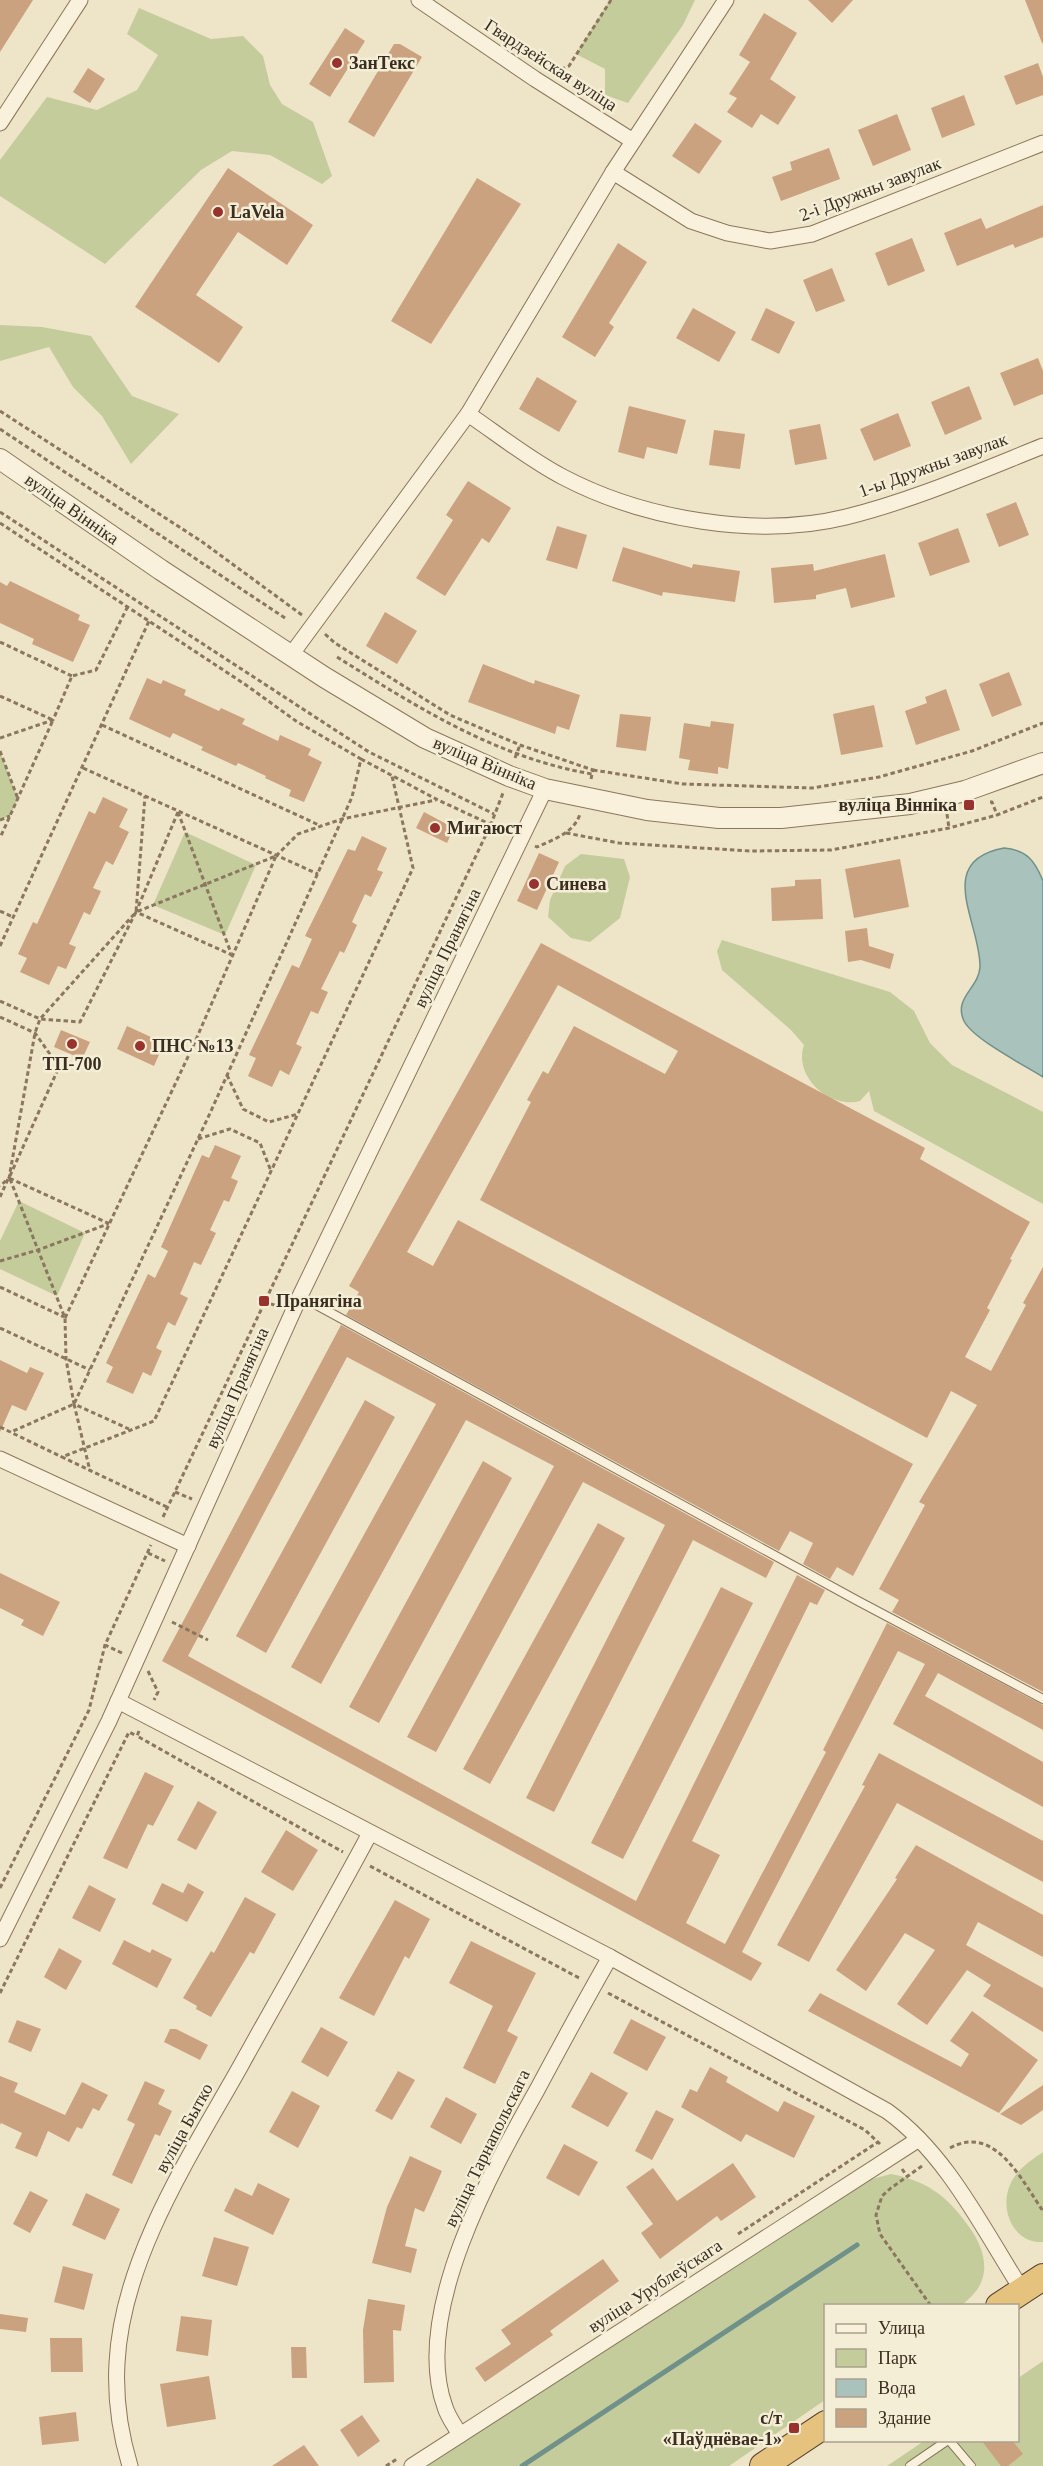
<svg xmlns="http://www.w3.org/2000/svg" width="1043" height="2466" font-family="'Times New Roman',serif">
<rect width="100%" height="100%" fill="#eee4c8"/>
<g fill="#c4cc9c">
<polygon points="610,0 695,0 683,25 628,103 605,95 605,69 576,54"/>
<polygon points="139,8 211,39 243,36 263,56 270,85 282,104 313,122 332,176 322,184 270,155 232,151 201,170 105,264 0,196 0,160 47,97 97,110 137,90 158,55 127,34"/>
<polygon points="0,325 42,327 91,336 132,396 179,414 131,464 102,416 73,387 49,347 0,361"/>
<polygon points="0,751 18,799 10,816 0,820"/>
<polygon points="185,832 256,865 225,935 153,905"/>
<polygon points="581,854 624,859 630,877 620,918 590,942 571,938 548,917 550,900 565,866"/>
<path d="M722,940L890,992L914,1011L930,1043L952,1065L1043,1112V1204L874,1111L869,1091L860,1101C829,1109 793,1076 804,1045L791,1030L722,970L717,951Z"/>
<polygon points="19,1201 85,1233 57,1296 0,1269 0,1241"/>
<path d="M1043,2152V2242C1014,2244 999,2210 1010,2185C1016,2170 1030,2161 1043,2152Z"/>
<path d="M891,2174C931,2182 950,2199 972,2231C981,2245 988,2263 982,2280C979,2290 970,2298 962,2305L826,2306L825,2400L729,2466H427L851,2189L864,2181Z"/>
<polygon points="1043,2361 1043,2466 887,2466 924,2441 1018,2440 1018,2378"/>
</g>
<path fill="#a9c2bc" stroke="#6f918a" stroke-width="1.5" d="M1004,848C1027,850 1035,861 1043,881V1077C1024,1065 973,1039 964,1021C953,998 979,988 980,967C981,924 933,861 1004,848Z"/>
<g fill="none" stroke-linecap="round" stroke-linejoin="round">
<polyline stroke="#6f918a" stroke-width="5" points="522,2466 857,2245"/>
</g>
<g fill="#cba27f">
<polygon points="0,0 33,0 0,52"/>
<polygon points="808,0 853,0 832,23"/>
<polygon points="1025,0 1043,0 1043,43 1042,43"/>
<polygon points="764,13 797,33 770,79 796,97 778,125 761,114 752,128 727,112 737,98 729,94 750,62 739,55"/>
<polygon points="345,28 365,41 330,97 309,84"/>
<polygon points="394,44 400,44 422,57 374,137 348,122"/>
<polygon points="1038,63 1043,77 1043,95 1016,105 1004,76"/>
<polygon points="88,68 105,79 90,103 73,92"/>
<polygon points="964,95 975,125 942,138 931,108"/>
<polygon points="897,114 911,150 873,166 858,130"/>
<polygon points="695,123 722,141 699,174 672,156"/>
<polygon points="829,148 840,179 781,201 772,177 792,170 790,162"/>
<polygon points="228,168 313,225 287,265 238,232 196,295 243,327 219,363 135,307"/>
<polygon points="477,178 521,204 431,344 391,321"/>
<polygon points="1043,205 1043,237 1015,248 1013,244 957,266 944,233 981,218 986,229"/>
<polygon points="912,238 925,271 888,286 875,253"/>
<polygon points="618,243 647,262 609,323 614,327 595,357 562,337"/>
<polygon points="832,268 845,301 816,312 803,280"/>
<polygon points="693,308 736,332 719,362 676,338"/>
<polygon points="766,308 795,322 779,354 751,340"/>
<polygon points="1038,358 1043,371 1043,394 1014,406 1000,373"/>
<polygon points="537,377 577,401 559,432 519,409"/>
<polygon points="969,386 982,419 945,435 931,402"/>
<polygon points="629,406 686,420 677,454 647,447 644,459 618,452"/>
<polygon points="898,413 911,446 874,461 860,429"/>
<polygon points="820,424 827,459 795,465 789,430"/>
<polygon points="714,430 745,434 740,469 709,465"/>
<polygon points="468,481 511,508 489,543 482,538 445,596 416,578 453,520 446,515"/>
<polygon points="1016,502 1029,535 999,547 986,514"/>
<polygon points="557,526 587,535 577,569 546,560"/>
<polygon points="958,528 970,562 930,576 918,543"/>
<polygon points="623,547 692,568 693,564 740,571 735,602 663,592 662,596 612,581"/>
<polygon points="885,554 895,597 851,608 846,588 816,595 816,599 774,603 771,568 813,564 814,571"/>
<polygon points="10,581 80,615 78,620 90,625 73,662 32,644 34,639 0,623 0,582 7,586"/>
<polygon points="385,612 417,631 397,664 366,646"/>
<polygon points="483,664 534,684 535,680 580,695 569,730 557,726 555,734 468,702"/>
<polygon points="1009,672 1022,705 992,717 979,684"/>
<polygon points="147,678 161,684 163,680 186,690 184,695 219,711 221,708 245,719 242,724 278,741 280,735 311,749 308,755 322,762 304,802 289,796 291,790 265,778 266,776 238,763 236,766 201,750 203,747 173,733 170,738 129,719"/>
<polygon points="946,689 960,730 916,745 905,711 927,703 925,697"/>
<polygon points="874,705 883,747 841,755 833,714"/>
<polygon points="620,714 651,717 646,751 616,747"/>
<polygon points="711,721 734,724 728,769 718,767 718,774 688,770 690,760 679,758 684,723 710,727"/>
<polygon points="103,797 128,809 119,827 129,832 113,865 106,861 93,888 101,891 90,915 84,912 69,944 76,947 66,969 58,966 49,985 20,972 27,958 18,954 33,922 37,924 89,811 95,814"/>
<polygon points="424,812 454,828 447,843 416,828"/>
<polygon points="362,836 387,848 377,870 383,872 371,897 365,894 352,922 357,925 344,953 340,951 321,989 328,992 318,1014 311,1011 296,1044 302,1047 289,1075 280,1070 272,1087 248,1076 256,1058 249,1055 292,965 299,968 312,939 305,936 348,849 355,851"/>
<polygon points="539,853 559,862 537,910 517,901"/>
<polygon points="900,859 909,907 854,918 845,869"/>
<polygon points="821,879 823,919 772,921 771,888 795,886 795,880"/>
<polygon points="867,928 869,946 894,954 890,969 861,960 848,962 845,931"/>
<polygon points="541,943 925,1148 920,1159 1030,1222 1010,1259 1012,1260 987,1308 990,1310 965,1357 991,1371 1026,1305 1023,1303 1043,1267 1043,1692 892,1612 899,1600 879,1589 925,1505 919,1502 977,1405 951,1391 927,1438 480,1200 531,1102 527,1100 543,1071 548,1074 574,1026 665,1074 678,1051 558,985 407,1252 433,1266 458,1220 913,1464 853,1576 837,1567 830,1579 803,1564 813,1543 790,1531 779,1551 346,1315 359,1292 349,1286"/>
<polygon points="127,1026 164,1043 154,1066 117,1049"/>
<polygon points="61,1030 90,1042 82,1059 54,1047"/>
<polygon points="215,1145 241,1156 231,1178 238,1181 229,1202 224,1200 210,1230 216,1233 201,1265 194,1262 180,1294 188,1298 175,1326 168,1322 156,1348 162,1351 151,1376 143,1372 133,1394 106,1382 113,1367 106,1363 148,1274 155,1278 168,1251 161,1247 202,1155 209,1158"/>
<polygon points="341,1325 774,1562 766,1578 693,1540 554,1812 526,1798 665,1525 583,1482 436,1752 407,1737 554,1466 466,1420 321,1684 291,1667 436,1404 347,1357 188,1656 636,1901 797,1575 825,1590 817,1605 810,1602 692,1841 720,1855 686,1923 725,1944 826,1752 823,1750 887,1623 1043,1705 1043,1730 938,1673 925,1696 1043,1762 1043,1807 893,1724 925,1664 898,1651 742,1952 762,1963 751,1981 162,1661"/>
<polygon points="0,1360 27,1373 30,1367 44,1373 26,1411 12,1405 0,1432"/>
<polygon points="365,1400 395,1417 266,1653 236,1636"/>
<polygon points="483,1461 512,1478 379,1723 349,1707"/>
<polygon points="598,1523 625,1538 490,1784 463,1769"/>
<polygon points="0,1573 60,1602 43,1636 21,1625 24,1620 0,1608"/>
<polygon points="721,1587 753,1603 623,1859 591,1843"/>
<polygon points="879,1753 1043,1841 1043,1882 897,1803 809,1962 777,1945 865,1786 862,1785"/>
<polygon points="145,1772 174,1786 153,1826 148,1824 127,1869 103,1858"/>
<polygon points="198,1801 217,1812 196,1850 177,1840"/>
<polygon points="286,1830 318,1850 293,1891 261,1872"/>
<polygon points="916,1845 1043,1915 1043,1957 978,1922 966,1945 1043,1988 1043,2032 983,1996 991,1985 967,1970 927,2025 897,2004 935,1950 905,1933 866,1991 836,1970 897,1879 895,1878"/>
<polygon points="162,1883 183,1893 188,1883 204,1892 187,1922 152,1904"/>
<polygon points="89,1885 116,1899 100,1932 72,1918"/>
<polygon points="245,1897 276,1914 254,1954 250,1952 211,2017 196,2009 197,2006 183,1998 211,1951 214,1953"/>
<polygon points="395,1900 430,1919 409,1959 405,1956 374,2016 339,1998"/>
<polygon points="124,1940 150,1953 152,1949 172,1959 157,1988 112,1964"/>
<polygon points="471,1941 536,1973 507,2031 518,2037 495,2084 463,2068 493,2006 449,1983"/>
<polygon points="59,1948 82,1961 66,1990 44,1977"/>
<polygon points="820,1993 961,2067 969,2054 950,2041 972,2011 1038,2060 999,2113 808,2011"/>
<polygon points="631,2019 666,2037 647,2071 613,2053"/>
<polygon points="17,2020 41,2029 31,2052 8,2042"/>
<polygon points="321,2027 348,2042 328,2077 301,2062"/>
<polygon points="170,2029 176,2029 208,2045 200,2060 164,2042"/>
<polygon points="710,2067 728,2077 726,2082 778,2112 784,2101 815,2116 794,2158 746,2134 741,2142 681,2107 690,2089 697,2092"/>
<polygon points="398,2071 415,2080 392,2120 375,2111"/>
<polygon points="591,2072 628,2093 608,2127 571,2107"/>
<polygon points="0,2076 18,2083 14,2092 65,2115 82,2082 108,2095 99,2111 93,2108 82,2129 77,2127 69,2142 48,2131 37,2157 15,2148 22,2133 1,2123 0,2125"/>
<polygon points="145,2081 165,2090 158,2104 172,2111 160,2136 155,2134 132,2184 112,2175 135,2124 127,2120"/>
<polygon points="1043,2085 1043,2110 1021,2125 1000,2114"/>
<polygon points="292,2091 320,2106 298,2148 269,2132"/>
<polygon points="446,2097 477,2114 461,2144 430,2127"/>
<polygon points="656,2110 674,2119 652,2160 635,2151"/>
<polygon points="564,2144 598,2162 579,2196 546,2178"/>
<polygon points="410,2156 442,2171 424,2212 415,2208 405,2246 417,2249 411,2273 372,2263 387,2207"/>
<polygon points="733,2163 756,2197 721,2221 717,2216 660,2259 641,2233 653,2224 626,2187 653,2168 677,2201"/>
<polygon points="258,2183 290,2199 273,2235 224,2211 235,2188 252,2196"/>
<polygon points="30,2191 48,2200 30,2233 13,2224"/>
<polygon points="86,2193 120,2209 105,2240 72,2225"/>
<polygon points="214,2237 249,2247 237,2286 202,2276"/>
<polygon points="603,2259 619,2281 550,2331 553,2335 485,2382 475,2368 511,2344 501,2330"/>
<polygon points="63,2266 93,2274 84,2310 54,2302"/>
<polygon points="368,2299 405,2305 401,2331 393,2330 394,2382 364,2383 363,2330"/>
<polygon points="0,2314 28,2318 26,2332 0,2329"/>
<polygon points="181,2316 212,2320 208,2356 176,2351"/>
<polygon points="50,2338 82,2338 83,2372 51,2372"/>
<polygon points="291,2347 306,2347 307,2378 292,2378"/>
<polygon points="209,2376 216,2419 167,2427 160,2384"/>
<polygon points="76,2412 79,2441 42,2445 39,2417"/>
<polygon points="362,2415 380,2441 358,2457 340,2430"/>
<polygon points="981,2440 1012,2440 1023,2454 1008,2466 1001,2466"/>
<polygon points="304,2445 319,2466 272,2466"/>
</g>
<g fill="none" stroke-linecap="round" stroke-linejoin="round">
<g stroke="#8a775d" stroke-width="10">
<g id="service">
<polyline points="300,1296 858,1601 1043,1699"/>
<polyline points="949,2440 971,2466"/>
<polyline points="910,2466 948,2440"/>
</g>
</g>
<g stroke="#8a775d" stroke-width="17">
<g id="minor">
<polyline points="419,0 535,79 633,141"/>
<polyline points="0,123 80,0"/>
<polyline points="613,172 691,221 727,233 770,241 812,234 1043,143"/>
<path d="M468,414C499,435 530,460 563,477C643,519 757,539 846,517C914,500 978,472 1043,446"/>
<polyline points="291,655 468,414 613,172 726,0"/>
<polyline points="0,1459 188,1546"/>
<path d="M118,1701L610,1957L887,2111C947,2154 983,2229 1022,2290"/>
<polyline points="0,1939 109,1721 300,1296 545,789"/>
<path d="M460,2435C455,2426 448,2417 445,2407C411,2314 492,2170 537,2090C561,2045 585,2001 610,1957"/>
<path d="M130,2466C120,2433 115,2398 117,2363C122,2259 190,2156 240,2067C283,1989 328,1912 370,1833"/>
<polyline points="412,2466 919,2139"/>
</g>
</g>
<g stroke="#8a775d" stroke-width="22">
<polyline id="tertiary" points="0,459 161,570 324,677 425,738 509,776 545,789 647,810 719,818 781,818 910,804 965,791 1043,763"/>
</g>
<g stroke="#584531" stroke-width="28">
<g id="trunk">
<polyline points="999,2306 1043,2277"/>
<polyline points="763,2466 826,2424"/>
</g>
</g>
<g stroke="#8a775d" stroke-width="3" stroke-dasharray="4.5 3" stroke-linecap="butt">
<polyline points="554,72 569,66 611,0"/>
<polyline points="0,411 201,541 302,615"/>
<polyline points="0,429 285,618"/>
<polyline points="0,512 369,752 494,814"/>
<polyline points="0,523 246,685 296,721 361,759 352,797 211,1111 74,1404 11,1432"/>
<polyline points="325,634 335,643 450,715 520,745 593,770 591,779"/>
<polyline points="0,642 72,676"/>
<path d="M337,657C417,707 497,758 592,774"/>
<polyline points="0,696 53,720 0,838"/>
<polyline points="102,725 321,826"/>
<polyline points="0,738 53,720 72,676 96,670 128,606"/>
<polyline points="0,751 18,799"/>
<polyline points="515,758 520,745"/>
<polyline points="361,759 438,800 507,832"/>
<polyline points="83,768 318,874"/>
<polyline points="593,770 683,784 812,788 879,777 972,751 1043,723"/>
<polyline points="990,802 992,802 997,815"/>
<polyline points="178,812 136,912 232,955"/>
<polyline points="178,812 231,953"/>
<polyline points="947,814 949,828"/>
<polyline points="0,820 10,816"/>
<polyline points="566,833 619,843 751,851 831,850 949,828 997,815 1043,797"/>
<path d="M535,846L537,847C554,839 574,833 580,814"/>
<polyline points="276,856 298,834 342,819 436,800"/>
<polyline points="0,911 13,917"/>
<polyline points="0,946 149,621"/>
<polyline points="0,1001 40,1019 80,1022 136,912 40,1019 35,1033 9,1178 0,1186"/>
<polyline points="0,1017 35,1033 59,1067 9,1178 110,1224"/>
<polyline points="227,1075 243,1109 269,1122 298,1114"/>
<polyline points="198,1139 230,1129 260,1143 271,1171"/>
<polyline points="10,1179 65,1318 66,1359 74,1404 129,1429"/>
<polyline points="0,1197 8,1179"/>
<polyline points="0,1261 38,1250 108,1224"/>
<polyline points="0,1287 64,1317"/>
<polyline points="264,1301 279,1307"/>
<polyline points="65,1318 194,1044 276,856 136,912 145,796"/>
<polyline points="0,1328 90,1370"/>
<polyline points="74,1404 90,1471"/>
<polyline points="0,1427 62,1457"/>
<polyline points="175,1492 192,1499"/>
<polyline points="167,1507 62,1457 154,1421 413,868 392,776"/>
<polyline points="163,1517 491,824 503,793"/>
<polyline points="148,1553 165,1561"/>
<polyline points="172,1622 208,1640"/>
<polyline points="122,1653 105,1645 151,1545"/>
<polyline points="148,1671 158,1692 154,1700"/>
<polyline points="139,1731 137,1736 343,1852"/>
<polyline points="370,1866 581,1979"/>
<polyline points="0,1888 89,1710 105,1645"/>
<polyline points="0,1993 129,1732 137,1736"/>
<polyline points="608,1993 865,2130 880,2144"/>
<path d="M950,2148C995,2123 1022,2181 1043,2211"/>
<polyline points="922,2166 891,2188 882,2196 876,2215 880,2234 931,2306"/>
<polyline points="902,2169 907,2176"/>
<polyline points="738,2234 878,2142"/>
<polyline points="386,2466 397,2459"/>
</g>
<use href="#service" stroke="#f9f1db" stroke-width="8"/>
<use href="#minor" stroke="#f9f1db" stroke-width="15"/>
<use href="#tertiary" stroke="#f9f1db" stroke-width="20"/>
<use href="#trunk" stroke="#e5c27e" stroke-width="26"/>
</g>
<g fill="#98322e" stroke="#f5eed7" stroke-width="2">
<circle cx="337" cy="63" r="6"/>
<circle cx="218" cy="212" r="6"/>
<rect x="963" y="799" width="12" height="12" rx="3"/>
<circle cx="435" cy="828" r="6"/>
<circle cx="534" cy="884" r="6"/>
<circle cx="72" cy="1044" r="6"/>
<circle cx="140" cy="1046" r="6"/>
<rect x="258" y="1295" width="12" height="12" rx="3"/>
<rect x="788" y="2422" width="12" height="12" rx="3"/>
</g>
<g text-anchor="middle" stroke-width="5" stroke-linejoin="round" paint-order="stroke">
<g font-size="18" font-weight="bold" fill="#3b2e20" stroke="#f5eed7" text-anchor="start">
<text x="349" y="69">ЗанТекс</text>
<text x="230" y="218">LaVela</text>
<text x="957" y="811" text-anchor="end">вуліца Вінніка</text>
<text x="447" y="834">Мигаюст</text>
<text x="546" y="890">Синева</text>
<text x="152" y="1052">ПНС №13</text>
<text x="72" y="1070" text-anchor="middle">ТП-700</text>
<text x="276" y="1307">Пранягіна</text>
<text x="782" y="2424" text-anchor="end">с/т<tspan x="782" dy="21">«Паўднёвае-1»</tspan></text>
</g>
<g font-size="18" fill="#3b2e20" stroke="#f5eed7">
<text transform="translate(551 65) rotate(33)" y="6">Гвардзейская вуліца</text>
<text transform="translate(870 189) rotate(-21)" y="6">2-і Дружны завулак</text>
<text transform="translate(933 465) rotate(-20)" y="6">1-ы Дружны завулак</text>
<text transform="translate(72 509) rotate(35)" y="6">вуліца Вінніка</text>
<text transform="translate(485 763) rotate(23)" y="6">вуліца Вінніка</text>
<text transform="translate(447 948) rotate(-64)" y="6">вуліца Пранягіна</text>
<text transform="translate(237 1388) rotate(-66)" y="6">вуліца Пранягіна</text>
<text transform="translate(184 2128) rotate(-61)" y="6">вуліца Бытко</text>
<text transform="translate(487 2148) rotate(-64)" y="6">вуліца Тарнапольскага</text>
<text transform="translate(655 2286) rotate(-33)" y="6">вуліца Урублеўскага</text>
</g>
</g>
<rect x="824" y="2304" width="195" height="138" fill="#f5eed7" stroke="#aba18e" stroke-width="1.5"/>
<rect x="836" y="2324" width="30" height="9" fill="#f9f1db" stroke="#aba18e" stroke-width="1.5"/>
<text x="878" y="2334" font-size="18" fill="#3b2e20">Улица</text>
<rect x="836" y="2349" width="30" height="18" fill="#c4cc9c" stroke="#aba18e" stroke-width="1.5"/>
<text x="878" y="2364" font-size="18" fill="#3b2e20">Парк</text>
<rect x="836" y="2379" width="30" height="18" fill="#a9c2bc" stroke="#aba18e" stroke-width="1.5"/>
<text x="878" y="2394" font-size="18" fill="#3b2e20">Вода</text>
<rect x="836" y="2409" width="30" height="18" fill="#cba27f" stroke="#aba18e" stroke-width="1.5"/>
<text x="878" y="2424" font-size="18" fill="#3b2e20">Здание</text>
</svg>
